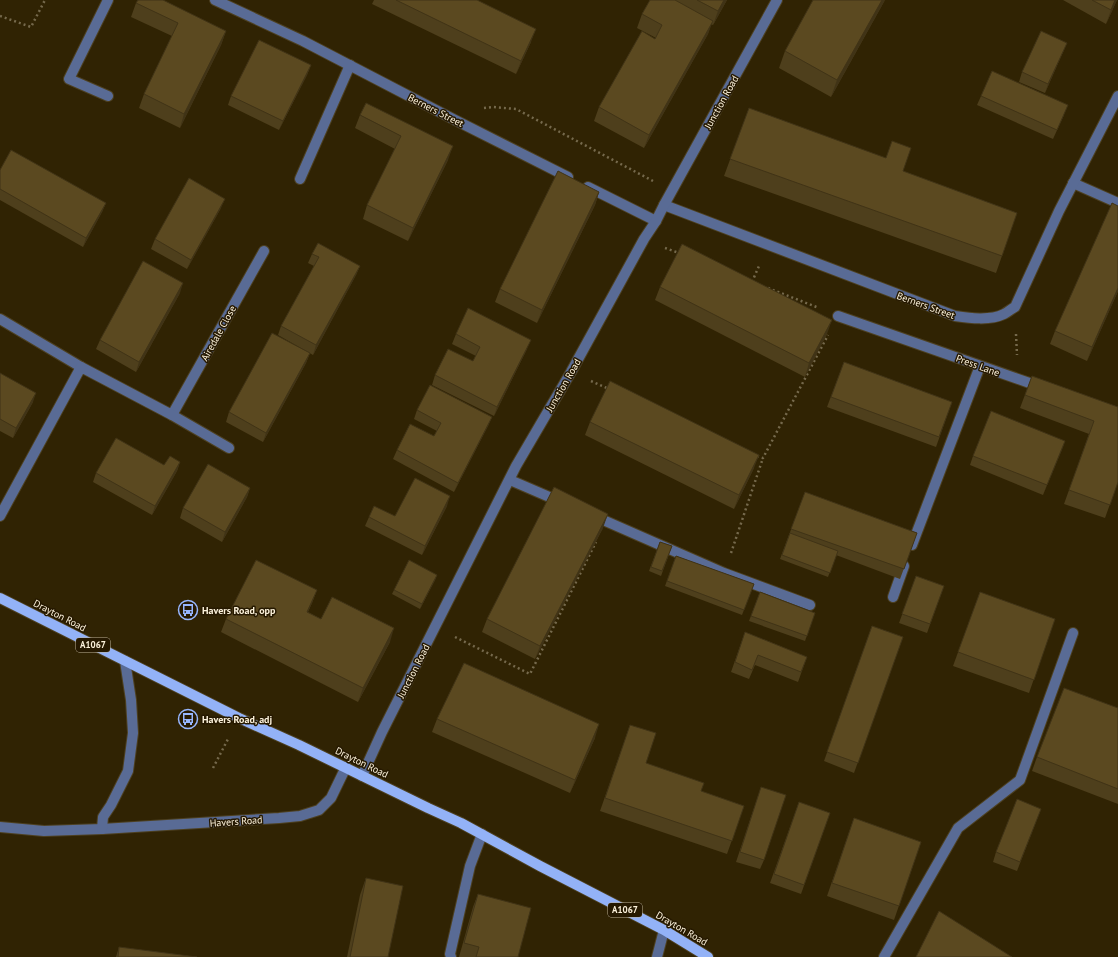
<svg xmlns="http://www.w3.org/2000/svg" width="1118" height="957" font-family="'PT Sans',sans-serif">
<rect width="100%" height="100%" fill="#302303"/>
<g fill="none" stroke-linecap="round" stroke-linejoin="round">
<g stroke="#4d4021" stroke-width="12">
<g id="lane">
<polyline points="108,0 69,79 108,96"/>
<polyline points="300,179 350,65"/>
<polyline points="510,480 561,502"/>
<polyline points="594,516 724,573 810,605"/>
<polyline points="451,957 450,954 470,866 482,834"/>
<polyline points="657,957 664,930"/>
<polyline points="884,957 958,828 1020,780 1073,633"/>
</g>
</g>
<g stroke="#4d4021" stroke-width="12">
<g id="street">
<polyline points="215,0 303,41 455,120 568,177"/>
<polyline points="1073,183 1118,203"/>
<polyline points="588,187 656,221"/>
<path d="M664,205L955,316C969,318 990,321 1004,314C1008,312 1011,309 1015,307L1059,211L1118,96"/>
<polyline points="838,316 1041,387"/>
<polyline points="0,319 81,367"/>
<polyline points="172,415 264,251"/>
<polyline points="0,516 81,367 172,415 229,448"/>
<polyline points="912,545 980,366"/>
<polyline points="893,597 904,566"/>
<polyline points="362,776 382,732 516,466 571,372 644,239 656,221 664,205 777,0"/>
<polyline points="0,827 44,831 102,829 279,818 300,816 319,810 331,798 346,767"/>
<polyline points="102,829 103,817 111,805 128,771 133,733 131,700 125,661"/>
</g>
</g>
<g stroke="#4d4021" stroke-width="12">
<polyline id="primary" points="0,598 239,718 299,745 428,808 461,823 540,866 664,930 708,957"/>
</g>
<g stroke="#75694c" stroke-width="2.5" stroke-dasharray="2 3" stroke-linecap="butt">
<polyline points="0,16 31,27 45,0"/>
<polyline points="484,108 493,107 516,109 653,181"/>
<polyline points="665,248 679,253"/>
<polyline points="752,282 759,266"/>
<polyline points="768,288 819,308"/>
<polyline points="1016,334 1017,355"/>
<polyline points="591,381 609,389"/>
<polyline points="757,456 763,458 828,335"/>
<polyline points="731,553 763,458"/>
<polyline points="455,637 530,674 596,542"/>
<polyline points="213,768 228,739"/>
</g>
<use href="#lane" stroke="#596b95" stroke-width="10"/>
<use href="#street" stroke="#596b95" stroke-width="10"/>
<use href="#primary" stroke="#93b2f7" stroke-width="10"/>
</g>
<g fill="#4e3f1c">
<polygon points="374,0 477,0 531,42 516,74 372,4"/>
<polygon points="650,0 727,0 713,25 711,24 708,34 644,148 594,121 599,107 656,38 637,28 642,14"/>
<polygon points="885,0 831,97 779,68 785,51"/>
<polygon points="1063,0 1117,0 1106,24"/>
<polygon points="136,3 226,31 221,45 180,128 139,108 144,94 172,36 131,17"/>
<polygon points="1067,43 1063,52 1045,93 1019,82 1022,72"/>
<polygon points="311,65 307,75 279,130 228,105 231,96"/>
<polygon points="981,96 1064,115 1053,139 977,105"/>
<polygon points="749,108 903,171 1017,213 996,273 724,176"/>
<polygon points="360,115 448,160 408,241 363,219 367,205 395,149 355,128"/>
<polygon points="0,170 106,203 102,212 83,247 0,200"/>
<polygon points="599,192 595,205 537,323 495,302 500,289"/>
<polygon points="1118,206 1118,291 1087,361 1050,344 1055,331"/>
<polygon points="221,208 187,269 151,249 155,239"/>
<polygon points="312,254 360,266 356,275 313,355 278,335 281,326 314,266 308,263"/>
<polygon points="660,287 827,334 805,377 655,300"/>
<polygon points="180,293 136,372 96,349 100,340"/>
<polygon points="456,334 527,349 494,416 432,385 435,375 473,361 476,356 452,344"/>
<polygon points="310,353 306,363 263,442 226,422 229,412"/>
<polygon points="844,362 952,402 936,447 827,407"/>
<polygon points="0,373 33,402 13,438 0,431"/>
<polygon points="1032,376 1118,407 1118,482 1105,518 1064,504 1089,434 1020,408"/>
<polygon points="417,410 492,417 488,426 454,492 393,459 397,450 434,436 437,431 414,419"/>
<polygon points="590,422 754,468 734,509 585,435"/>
<polygon points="1065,441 1043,495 970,465 973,456"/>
<polygon points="180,462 177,471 152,515 93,482 96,473 164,465"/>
<polygon points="250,488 247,497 222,542 180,518 183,508"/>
<polygon points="805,492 917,533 900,579 836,555 828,577 780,559"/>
<polygon points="447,506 422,555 365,526 369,517 395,516"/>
<polygon points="603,528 535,659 482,632 487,619"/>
<polygon points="660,542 672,546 661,576 649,571"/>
<polygon points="676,556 754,584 742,615 665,586"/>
<polygon points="437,575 435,580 420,609 392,594 394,590"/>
<polygon points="916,576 944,586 927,633 899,623"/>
<polygon points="317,590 312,603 308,612 321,619 390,642 358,702 221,632 226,619"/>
<polygon points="760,592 815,613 805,641 749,621"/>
<polygon points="980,592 1055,619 1029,693 953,666"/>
<polygon points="872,626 903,637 854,773 824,761"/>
<polygon points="745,632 807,657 798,682 755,665 749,679 731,672"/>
<polygon points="1118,708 1118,804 1032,771 1037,757"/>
<polygon points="437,719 595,738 570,793 432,732"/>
<polygon points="630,725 646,763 701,791 744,806 727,854 600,811"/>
<polygon points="758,796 764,860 760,869 736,862"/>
<polygon points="799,802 830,813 801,894 770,883"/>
<polygon points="1041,809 1017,871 993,862 996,852"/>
<polygon points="854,818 921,842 894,920 827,896"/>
<polygon points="366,878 388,957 347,957 360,895"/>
<polygon points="478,894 518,957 459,957 473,907"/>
<polygon points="119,947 197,957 116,957"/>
</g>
<g fill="#403316">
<polygon points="724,0 727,0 713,25 718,11"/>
<polygon points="882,0 885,0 831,97 837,80"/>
<polygon points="1115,0 1117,0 1106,24 1111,10"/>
<polygon points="713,21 708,34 644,148 649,135"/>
<polygon points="536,29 531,42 516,74 521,61"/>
<polygon points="226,31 221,45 180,128 184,114"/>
<polygon points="1067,43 1063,52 1045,93 1048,84"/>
<polygon points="311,65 307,75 279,130 283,121"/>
<polygon points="453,146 448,160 408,241 413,228"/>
<polygon points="599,192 595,205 537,323 542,310"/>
<polygon points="225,199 221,208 187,269 191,260"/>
<polygon points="106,203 102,212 83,247 86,238"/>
<polygon points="360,266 356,275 313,355 316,345"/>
<polygon points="183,283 180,293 136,372 139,362"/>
<polygon points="1118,288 1118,291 1087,361 1092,347"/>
<polygon points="832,320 827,334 805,377 809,363"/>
<polygon points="531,340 527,349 494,416 497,407"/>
<polygon points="310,353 306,363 263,442 266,433"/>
<polygon points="36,393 33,402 13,438 16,428"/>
<polygon points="492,417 488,426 454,492 458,483"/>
<polygon points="1065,441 1062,450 1043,495 1047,485"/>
<polygon points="759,455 754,468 734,509 739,495"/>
<polygon points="180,462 177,471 152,515 155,506"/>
<polygon points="250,488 247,497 222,542 225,532"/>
<polygon points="450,496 447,506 422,555 425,546"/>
<polygon points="608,514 603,528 535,659 540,646"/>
<polygon points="437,575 435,580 420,609 422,604"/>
<polygon points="317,590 312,603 302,625 307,612"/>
<polygon points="394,628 390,642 358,702 363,688"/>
<polygon points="599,724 595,738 570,793 575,780"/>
</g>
<g fill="#5b4920" stroke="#403316">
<polygon points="138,0 163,0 226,31 184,114 144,94 178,23 136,3"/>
<polygon points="396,0 477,0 536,29 521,61"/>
<polygon points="650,0 675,0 713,21 649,135 599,107 642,31 655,39 662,25 642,14"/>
<polygon points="697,0 724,0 718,11"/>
<polygon points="813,0 882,0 837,80 785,51"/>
<polygon points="1092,0 1115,0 1111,10"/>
<polygon points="1041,31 1067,43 1048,84 1022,72"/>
<polygon points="259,40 311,65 283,121 231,96"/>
<polygon points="992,71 1068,105 1057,130 981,96"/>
<polygon points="366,103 453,146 413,228 367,205 401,136 360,115"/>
<polygon points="749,108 886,158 892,141 911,148 903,171 1017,213 1002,256 730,159"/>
<polygon points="11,150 106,203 86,238 0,189 0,170"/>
<polygon points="558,171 599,192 542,310 500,289"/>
<polygon points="189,178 225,199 191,260 155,239"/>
<polygon points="1112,203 1118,206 1118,288 1092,347 1055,331"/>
<polygon points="318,243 360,266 316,345 281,326 319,257 312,254"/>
<polygon points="682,244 832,320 809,363 660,287"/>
<polygon points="143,261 183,283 139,362 100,340"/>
<polygon points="468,308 531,340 497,407 435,375 448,349 473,361 480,347 456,334"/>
<polygon points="272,333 310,353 266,433 229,412"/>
<polygon points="844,362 952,402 939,437 831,397"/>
<polygon points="0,373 36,393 16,428 0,419"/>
<polygon points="1032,376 1118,407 1118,482 1110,505 1069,490 1094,421 1025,395"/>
<polygon points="610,381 759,455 739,495 590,422"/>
<polygon points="430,385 492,417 458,483 397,450 410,424 434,436 441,423 417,410"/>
<polygon points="991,411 1065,441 1047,485 973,456"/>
<polygon points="116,438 164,465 170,456 180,462 155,506 96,473"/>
<polygon points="208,464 250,488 225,532 183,508"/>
<polygon points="415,478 450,496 425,546 369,517 374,506 395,516"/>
<polygon points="554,487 608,514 540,646 487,619"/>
<polygon points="805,492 917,533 904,569 791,529"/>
<polygon points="790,533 838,551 830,573 782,555"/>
<polygon points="660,542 672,546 662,571 651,567"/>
<polygon points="676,556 754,584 744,610 667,581"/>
<polygon points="256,560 317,590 307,612 321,619 332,597 394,628 363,688 226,619"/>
<polygon points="409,560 437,575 422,604 394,590"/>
<polygon points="916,576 944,586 930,624 902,614"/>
<polygon points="760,592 815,613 807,636 751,616"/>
<polygon points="980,592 1055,619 1034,680 958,652"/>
<polygon points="872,626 903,637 858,763 827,752"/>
<polygon points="745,632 807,657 801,672 758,655 752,670 735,662"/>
<polygon points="464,663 599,724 575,780 437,719"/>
<polygon points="1064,688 1118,708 1118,789 1037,757"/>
<polygon points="630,725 656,733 646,763 704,783 701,791 744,806 732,841 605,798"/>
<polygon points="761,787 786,795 764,860 740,852"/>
<polygon points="1017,799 1041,809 1020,862 996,852"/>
<polygon points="799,802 830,813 804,885 774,874"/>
<polygon points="854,818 921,842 899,906 832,883"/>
<polygon points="366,878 403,886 388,957 350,957"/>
<polygon points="478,894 531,908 518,957 476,957 479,947 464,943"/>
<polygon points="939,911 1012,957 916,957"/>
<polygon points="119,947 197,957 118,957"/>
</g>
<defs>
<g id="bus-ring" transform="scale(1)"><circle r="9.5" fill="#261900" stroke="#97b6fd" stroke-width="1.5"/><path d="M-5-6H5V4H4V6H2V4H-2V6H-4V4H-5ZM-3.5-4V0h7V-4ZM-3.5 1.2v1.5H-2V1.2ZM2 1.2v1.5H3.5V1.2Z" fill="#97b6fd"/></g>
</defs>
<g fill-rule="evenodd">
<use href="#bus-ring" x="188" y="610"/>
<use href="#bus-ring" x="188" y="719"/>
</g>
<g text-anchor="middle" stroke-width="3" stroke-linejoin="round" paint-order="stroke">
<g fill="#261900" stroke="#bcb199" stroke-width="1">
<rect x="76" y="638" width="34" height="14" rx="3"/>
<rect x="608" y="903" width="34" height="14" rx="3"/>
</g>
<g font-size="9" font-weight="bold" fill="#fcf2db">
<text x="93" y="648">A1067</text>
<text x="625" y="913">A1067</text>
</g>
<g font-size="10" fill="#fcf2db" stroke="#261900">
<text transform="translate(721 102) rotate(-61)" y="4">Junction Road</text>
<text transform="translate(436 110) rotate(27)" y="4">Berners Street</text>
<text transform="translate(926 305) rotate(20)" y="4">Berners Street</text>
<text transform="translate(218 333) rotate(-61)" y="4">Airedale Close</text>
<text transform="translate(978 365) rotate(20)" y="4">Press Lane</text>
<text transform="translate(563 385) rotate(-60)" y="4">Junction Road</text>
<text transform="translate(60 615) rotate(27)" y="4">Drayton Road</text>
<text transform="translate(413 671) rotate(-63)" y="4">Junction Road</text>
<text transform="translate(362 762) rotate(26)" y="4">Drayton Road</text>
<text transform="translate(236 821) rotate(-4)" y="4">Havers Road</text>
<text transform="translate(682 928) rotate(30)" y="4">Drayton Road</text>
</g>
<g font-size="10" font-weight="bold" fill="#fcf2db" stroke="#261900" text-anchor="start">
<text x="202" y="614">Havers Road, opp</text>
<text x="202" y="723">Havers Road, adj</text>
</g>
</g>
</svg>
